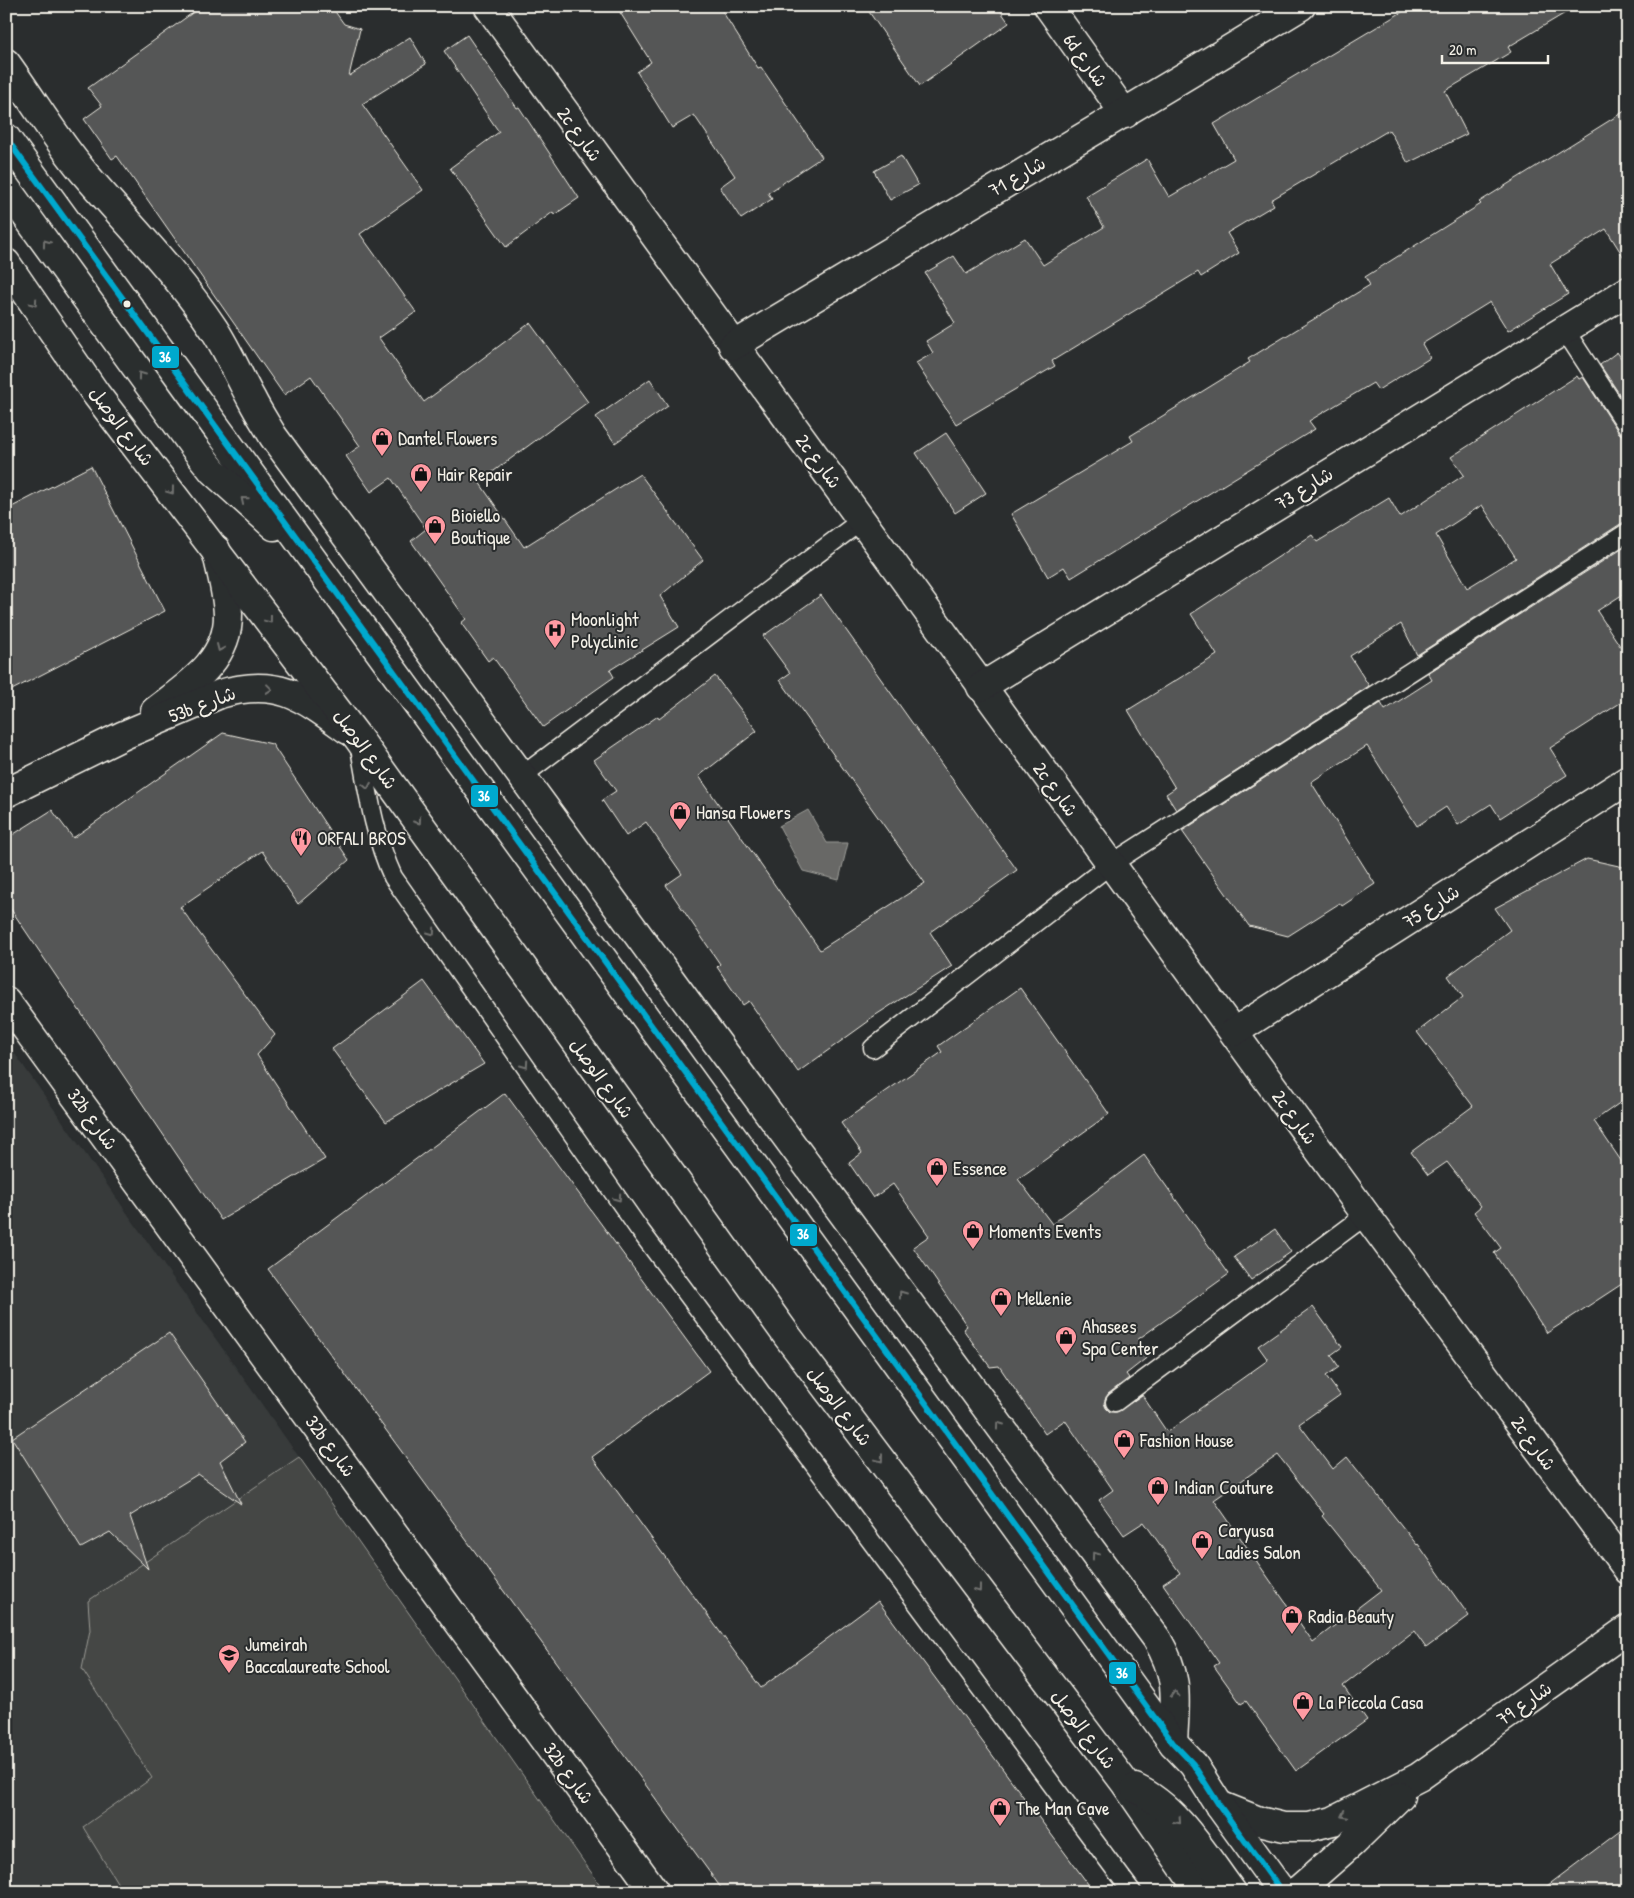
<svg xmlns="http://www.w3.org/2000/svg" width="1634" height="1898" font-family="'Patrick Hand','Playpen Sans Arabic',sans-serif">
<rect width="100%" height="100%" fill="#2a2d2e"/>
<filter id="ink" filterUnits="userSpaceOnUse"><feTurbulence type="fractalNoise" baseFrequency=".02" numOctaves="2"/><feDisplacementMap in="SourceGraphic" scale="10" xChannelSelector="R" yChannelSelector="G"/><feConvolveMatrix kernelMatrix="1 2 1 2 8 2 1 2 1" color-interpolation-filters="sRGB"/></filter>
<g filter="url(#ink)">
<polygon fill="#373a3a" points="6,1041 299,1457 605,1892 6,1892"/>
<polygon fill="#444645" stroke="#9c9c96" points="299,1457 605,1892 123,1892 83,1827 152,1778 82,1669 90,1630 88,1601"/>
<polygon fill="#676866" stroke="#9f9f9a" points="808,810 827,843 848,843 839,880 803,871 779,826"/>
<g fill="#555756" stroke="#f4f1e8" fill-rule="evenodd">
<polygon points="202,6 331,6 344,24 360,29 349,76 410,37 426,64 362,104 423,190 360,234 416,312 379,338 424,402 530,323 588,402 479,482 524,547 640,474 703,560 660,596 679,627 610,670 614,677 543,727 493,657 488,661 461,623 466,619 411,541 426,529 391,478 371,492 346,456 360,446 311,376 284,395 117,156 112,159 84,119 102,106 88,88"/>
<polygon points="616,6 719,6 758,68 761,67 822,157 768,193 772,199 741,219 720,187 735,176 694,115 672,128 637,72 651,62"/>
<polygon points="865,6 997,6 1009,23 920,86"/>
<polygon points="1412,6 1577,6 1508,47 1511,52 1445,91 1467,134 1408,163 1389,130 1271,200 1274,205 1227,233 1239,253 1201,277 1198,272 1052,361 1055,366 956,424 916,363 933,353 926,341 955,323 925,273 954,256 966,274 1025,238 1043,265 1104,227 1086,196 1147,159 1169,197 1234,159 1214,124"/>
<polygon points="467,35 517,108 519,107 579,198 554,215 553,212 506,247 450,168 499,132 444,51"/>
<polygon points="1628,109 1628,264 1606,229 1550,264 1568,294 1508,331 1490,302 1422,344 1430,358 1378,390 1373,383 1309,421 1315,429 1071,578 1064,567 1048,577 1011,514 1133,441 1130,436 1250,362 1248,359 1370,285 1365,277 1481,204 1479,202"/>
<polygon points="901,156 918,185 890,200 874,171"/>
<polygon points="1617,352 1628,368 1628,407 1600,365"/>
<path d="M1577,376L1579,379L1583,377L1619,433L1628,438V521L1622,523L1417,655L1401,624L1350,656L1369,686L1176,810L1166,794L1175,788L1128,710L1217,655L1191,614L1312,535L1317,542L1389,498L1400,517L1464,475L1451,457ZM1482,505L1516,558L1467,588L1436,535Z"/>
<polygon points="650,379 668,406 615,443 596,417"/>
<polygon points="946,433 986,493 955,513 916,453"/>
<polygon points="91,466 165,611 6,693 6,510"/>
<polygon points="1628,545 1628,591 1597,611 1628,658 1628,698 1550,748 1567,775 1500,818 1491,804 1458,825 1446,807 1417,826 1367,746 1311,782 1375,884 1342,906 1340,903 1288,936 1249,926 1182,831 1381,703 1385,710 1432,680 1428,673"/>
<polygon points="821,595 1017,870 930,932 952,966 868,1020 869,1021 798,1072 749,1001 743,1005 717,967 720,964 666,885 682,874 646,822 626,836 602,800 616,791 594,760 658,716 659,719 715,676 757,731 699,776 820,950 925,883 780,680 790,673 763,636"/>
<polygon points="223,733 272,744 349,860 298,904 262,851 180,907 275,1035 257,1055 325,1159 221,1220 6,902 6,839 52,810 73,838"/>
<polygon points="1587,859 1628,868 1628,1097 1594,1121 1628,1171 1628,1280 1547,1333 1494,1253 1501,1248 1474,1212 1481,1206 1447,1162 1428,1175 1411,1152 1473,1106 1417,1032 1463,997 1448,976 1510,930 1495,908"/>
<polygon points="424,981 484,1064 386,1122 332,1049"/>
<path d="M1020,988L1109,1114L1018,1179L1052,1224L1144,1155L1229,1274L1137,1340L1149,1356L1126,1374L1129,1378L1108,1394L1104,1403L1106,1408L1110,1412H1117L1142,1395L1167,1432L1268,1360L1258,1346L1313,1307L1342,1347L1331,1355L1339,1367L1326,1376L1340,1395L1299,1424L1333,1469L1347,1457L1417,1545L1418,1544L1469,1616L1426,1648L1414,1631L1343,1686L1367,1720L1296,1771L1246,1701L1241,1704L1214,1666L1219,1663L1163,1584L1180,1573L1144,1522L1124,1535L1099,1500L1113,1490L1065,1420L1045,1434L999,1366L990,1367L963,1329L967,1326L913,1247L929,1236L893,1184L873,1198L849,1163L862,1153L841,1123L942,1052L938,1046ZM1278,1455L1324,1514L1322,1516L1381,1590L1313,1642L1214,1500Z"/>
<polygon points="505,1093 709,1371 592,1457 761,1688 878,1601 1094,1892 724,1892 268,1269"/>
<polygon points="1275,1229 1291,1252 1251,1280 1234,1257"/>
<polygon points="169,1333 245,1442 220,1461 241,1504 198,1474 130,1516 148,1569 110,1532 81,1548 12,1438"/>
<polygon points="1628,1825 1628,1892 1539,1892"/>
</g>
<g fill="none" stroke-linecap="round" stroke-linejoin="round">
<g stroke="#f4f1e8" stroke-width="21">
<g id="lane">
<polyline points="1564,329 1628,427"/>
<path d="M360,748C368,792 374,836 393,877L639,1229L1132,1892"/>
<polyline points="522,776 862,520"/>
<polyline points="873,1048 1111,864 1628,532"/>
<polyline points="1115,1402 1366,1215"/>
</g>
</g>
<g stroke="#f4f1e8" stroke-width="31">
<g id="street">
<polyline points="488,6 1366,1215 1628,1570"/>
<polyline points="1048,6 1125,114"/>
<path d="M6,63C33,100 56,140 86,175C129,225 177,273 214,329C229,352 239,377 252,400C258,412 266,424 273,436L706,1028L1157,1639C1180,1679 1175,1698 1173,1743"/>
<path d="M733,346C922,232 1113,121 1301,6"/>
<polyline points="981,687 1628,291"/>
<path d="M155,711C187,686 229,661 228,614C227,592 221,571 216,550"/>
<path d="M6,793L124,735L220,694C278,677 303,697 348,730"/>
<polyline points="6,1001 655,1892"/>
<polyline points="1234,1032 1628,780"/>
<polyline points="1219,1805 1259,1821 1284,1827 1309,1827 1333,1821 1419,1777 1628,1629"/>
<polyline points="1296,1892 1353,1842 1400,1796"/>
</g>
</g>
<g stroke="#f4f1e8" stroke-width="31">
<g id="primary">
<polyline points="6,138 1173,1743 1193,1764 1219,1805 1282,1892"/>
<polyline points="6,188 194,447 213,471 274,526"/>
<polyline points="6,263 96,394 358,738 788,1337 1125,1783 1200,1892"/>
<path d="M1135,1788C1177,1807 1205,1856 1232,1892"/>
</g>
</g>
<use href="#lane" stroke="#2a2d2e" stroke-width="18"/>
<use href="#street" stroke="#2a2d2e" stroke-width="28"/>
<use href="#primary" stroke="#2a2d2e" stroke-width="28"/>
<g stroke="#2a2d2e" stroke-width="10">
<polyline id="bus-1" points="6,138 1173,1743 1193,1764 1219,1805 1282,1892"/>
</g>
<use href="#bus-1" stroke="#00a9ce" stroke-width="6"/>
</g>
<defs><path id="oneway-chevron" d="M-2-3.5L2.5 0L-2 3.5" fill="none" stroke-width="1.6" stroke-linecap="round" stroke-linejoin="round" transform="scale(1.25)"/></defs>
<g stroke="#71726f">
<use href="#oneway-chevron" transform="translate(46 243) rotate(-126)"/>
<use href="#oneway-chevron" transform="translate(34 303) rotate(55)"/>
<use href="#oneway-chevron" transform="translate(141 375) rotate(-126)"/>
<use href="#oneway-chevron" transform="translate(171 491) rotate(53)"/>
<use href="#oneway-chevron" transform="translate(244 500) rotate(-140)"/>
<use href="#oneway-chevron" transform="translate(269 620) rotate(53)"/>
<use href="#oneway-chevron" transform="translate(220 648) rotate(114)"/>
<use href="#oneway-chevron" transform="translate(269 689) rotate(7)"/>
<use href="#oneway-chevron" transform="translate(367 786) rotate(80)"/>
<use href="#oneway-chevron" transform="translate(418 821) rotate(54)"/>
<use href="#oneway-chevron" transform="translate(432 932) rotate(55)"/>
<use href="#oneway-chevron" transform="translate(525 1065) rotate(55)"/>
<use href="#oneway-chevron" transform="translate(618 1198) rotate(55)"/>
<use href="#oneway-chevron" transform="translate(902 1294) rotate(-126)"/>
<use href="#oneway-chevron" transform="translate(999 1425) rotate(-126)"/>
<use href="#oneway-chevron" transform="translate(880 1459) rotate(53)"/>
<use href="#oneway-chevron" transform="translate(1095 1555) rotate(-126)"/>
<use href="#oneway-chevron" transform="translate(978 1589) rotate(53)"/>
<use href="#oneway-chevron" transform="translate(1175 1694) rotate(-92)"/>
<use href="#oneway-chevron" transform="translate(1344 1815) rotate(153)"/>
<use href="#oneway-chevron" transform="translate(1178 1821) rotate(48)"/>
</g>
</g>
<defs>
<g id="shop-pin" transform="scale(1.125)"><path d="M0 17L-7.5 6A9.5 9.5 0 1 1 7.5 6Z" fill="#ff9aa2" stroke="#2a2d2e"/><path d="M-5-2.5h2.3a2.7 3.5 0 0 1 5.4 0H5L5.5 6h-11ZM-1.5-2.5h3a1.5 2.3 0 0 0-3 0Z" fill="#111"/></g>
<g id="hospital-pin" transform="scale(1.125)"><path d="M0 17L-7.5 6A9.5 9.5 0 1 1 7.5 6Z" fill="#ff9aa2" stroke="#2a2d2e"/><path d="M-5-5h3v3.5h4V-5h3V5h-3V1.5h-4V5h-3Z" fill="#111"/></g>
<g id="restaurant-pin" transform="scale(1.125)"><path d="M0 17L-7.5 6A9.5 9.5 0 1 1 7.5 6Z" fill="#ff9aa2" stroke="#2a2d2e"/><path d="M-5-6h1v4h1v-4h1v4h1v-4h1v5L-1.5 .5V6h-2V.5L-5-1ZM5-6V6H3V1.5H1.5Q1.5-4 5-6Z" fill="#111"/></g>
<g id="school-pin" transform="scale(1.125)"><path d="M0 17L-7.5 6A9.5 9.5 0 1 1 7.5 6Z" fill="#ff9aa2" stroke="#2a2d2e"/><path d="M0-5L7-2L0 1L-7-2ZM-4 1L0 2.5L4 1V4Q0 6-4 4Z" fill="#111"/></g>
</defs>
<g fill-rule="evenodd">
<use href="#shop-pin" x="382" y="438"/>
<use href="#shop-pin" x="421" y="474"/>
<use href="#shop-pin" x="435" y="526"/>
<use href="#hospital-pin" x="555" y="630"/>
<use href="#shop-pin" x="680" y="812"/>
<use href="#restaurant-pin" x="301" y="838"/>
<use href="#shop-pin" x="937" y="1168"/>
<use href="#shop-pin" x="973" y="1231"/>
<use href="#shop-pin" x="1001" y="1298"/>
<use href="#shop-pin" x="1066" y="1337"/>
<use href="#shop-pin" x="1124" y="1440"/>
<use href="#shop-pin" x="1158" y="1487"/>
<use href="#shop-pin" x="1202" y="1541"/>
<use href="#shop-pin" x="1292" y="1616"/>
<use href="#school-pin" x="229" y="1655"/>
<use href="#shop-pin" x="1303" y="1702"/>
<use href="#shop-pin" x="1000" y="1808"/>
</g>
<circle fill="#f4f1e8" stroke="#2a2d2e" stroke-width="2" cx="127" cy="304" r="4.5"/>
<g text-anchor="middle" stroke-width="4" stroke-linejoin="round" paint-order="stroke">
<g font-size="19" fill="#f4f1e8" stroke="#2a2d2e">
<text transform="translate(1086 60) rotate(54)" y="7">6d شارع</text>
<text transform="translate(580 134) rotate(54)" y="7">2c شارع</text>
<text transform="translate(1017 176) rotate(-30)" y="7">شارع 71</text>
<text transform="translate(122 426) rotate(53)" y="7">شارع الوصل</text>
<text transform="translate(819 461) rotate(53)" y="7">2c شارع</text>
<text transform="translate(1304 488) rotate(-32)" y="7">شارع 73</text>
<text transform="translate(202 704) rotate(-21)" y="7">53b شارع</text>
<text transform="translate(366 749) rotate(54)" y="7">شارع الوصل</text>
<text transform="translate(1056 789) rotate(54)" y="7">2c شارع</text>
<text transform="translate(1431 906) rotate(-33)" y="7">شارع 75</text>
<text transform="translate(602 1078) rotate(54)" y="7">شارع الوصل</text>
<text transform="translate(1295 1117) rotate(54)" y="7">2c شارع</text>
<text transform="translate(93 1119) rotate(54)" y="7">32b شارع</text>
<text transform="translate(840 1406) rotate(53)" y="7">شارع الوصل</text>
<text transform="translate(1534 1443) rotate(54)" y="7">2c شارع</text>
<text transform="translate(331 1446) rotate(54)" y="7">32b شارع</text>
<text transform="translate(1524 1703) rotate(-35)" y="7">شارع 79</text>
<text transform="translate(1084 1729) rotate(53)" y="7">شارع الوصل</text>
<text transform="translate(569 1773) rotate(54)" y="7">32b شارع</text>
</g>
<g font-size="19" fill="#f4f1e8" stroke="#2a2d2e" text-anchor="start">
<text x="398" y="445">Dantel Flowers</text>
<text x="437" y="481">Hair Repair</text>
<text x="451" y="522">Bioiello<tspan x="451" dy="22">Boutique</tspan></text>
<text x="571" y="626">Moonlight<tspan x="571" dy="22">Polyclinic</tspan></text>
<text x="696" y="819">Hansa Flowers</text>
<text x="317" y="845">ORFALI BROS</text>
<text x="953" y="1175">Essence</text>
<text x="989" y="1238">Moments Events</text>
<text x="1017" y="1305">Mellenie</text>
<text x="1082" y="1333">Ahasees<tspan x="1082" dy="22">Spa Center</tspan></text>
<text x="1140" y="1447">Fashion House</text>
<text x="1174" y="1494">Indian Couture</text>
<text x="1218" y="1537">Caryusa<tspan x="1218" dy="22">Ladies Salon</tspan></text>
<text x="1308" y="1623">Radia Beauty</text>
<text x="245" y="1651">Jumeirah<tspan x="245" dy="22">Baccalaureate School</tspan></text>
<text x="1319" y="1709">La Piccola Casa</text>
<text x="1016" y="1815">The Man Cave</text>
</g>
</g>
<g stroke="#2a2d2e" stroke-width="2">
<rect x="151" y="345" width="29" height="24" rx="5" fill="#00a9ce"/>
<rect x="470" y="784" width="29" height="24" rx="5" fill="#00a9ce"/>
<rect x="789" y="1223" width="29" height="24" rx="5" fill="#00a9ce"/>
<rect x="1108" y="1661" width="29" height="24" rx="5" fill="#00a9ce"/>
</g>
<g font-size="14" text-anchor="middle" font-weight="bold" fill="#fff">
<text x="165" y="362">36</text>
<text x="484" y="801">36</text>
<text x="803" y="1239">36</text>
<text x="1122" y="1678">36</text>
</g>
<rect width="1634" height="1898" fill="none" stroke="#2a2d2e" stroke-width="25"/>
<rect x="12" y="12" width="1609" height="1873" fill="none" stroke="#f4f1e8" stroke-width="2" filter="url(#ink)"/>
<path d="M1442 55v8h106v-8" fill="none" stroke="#f4f1e8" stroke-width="2.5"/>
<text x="1449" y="55" font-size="15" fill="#f4f1e8" stroke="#2a2d2e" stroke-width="4" paint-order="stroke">20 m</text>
</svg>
